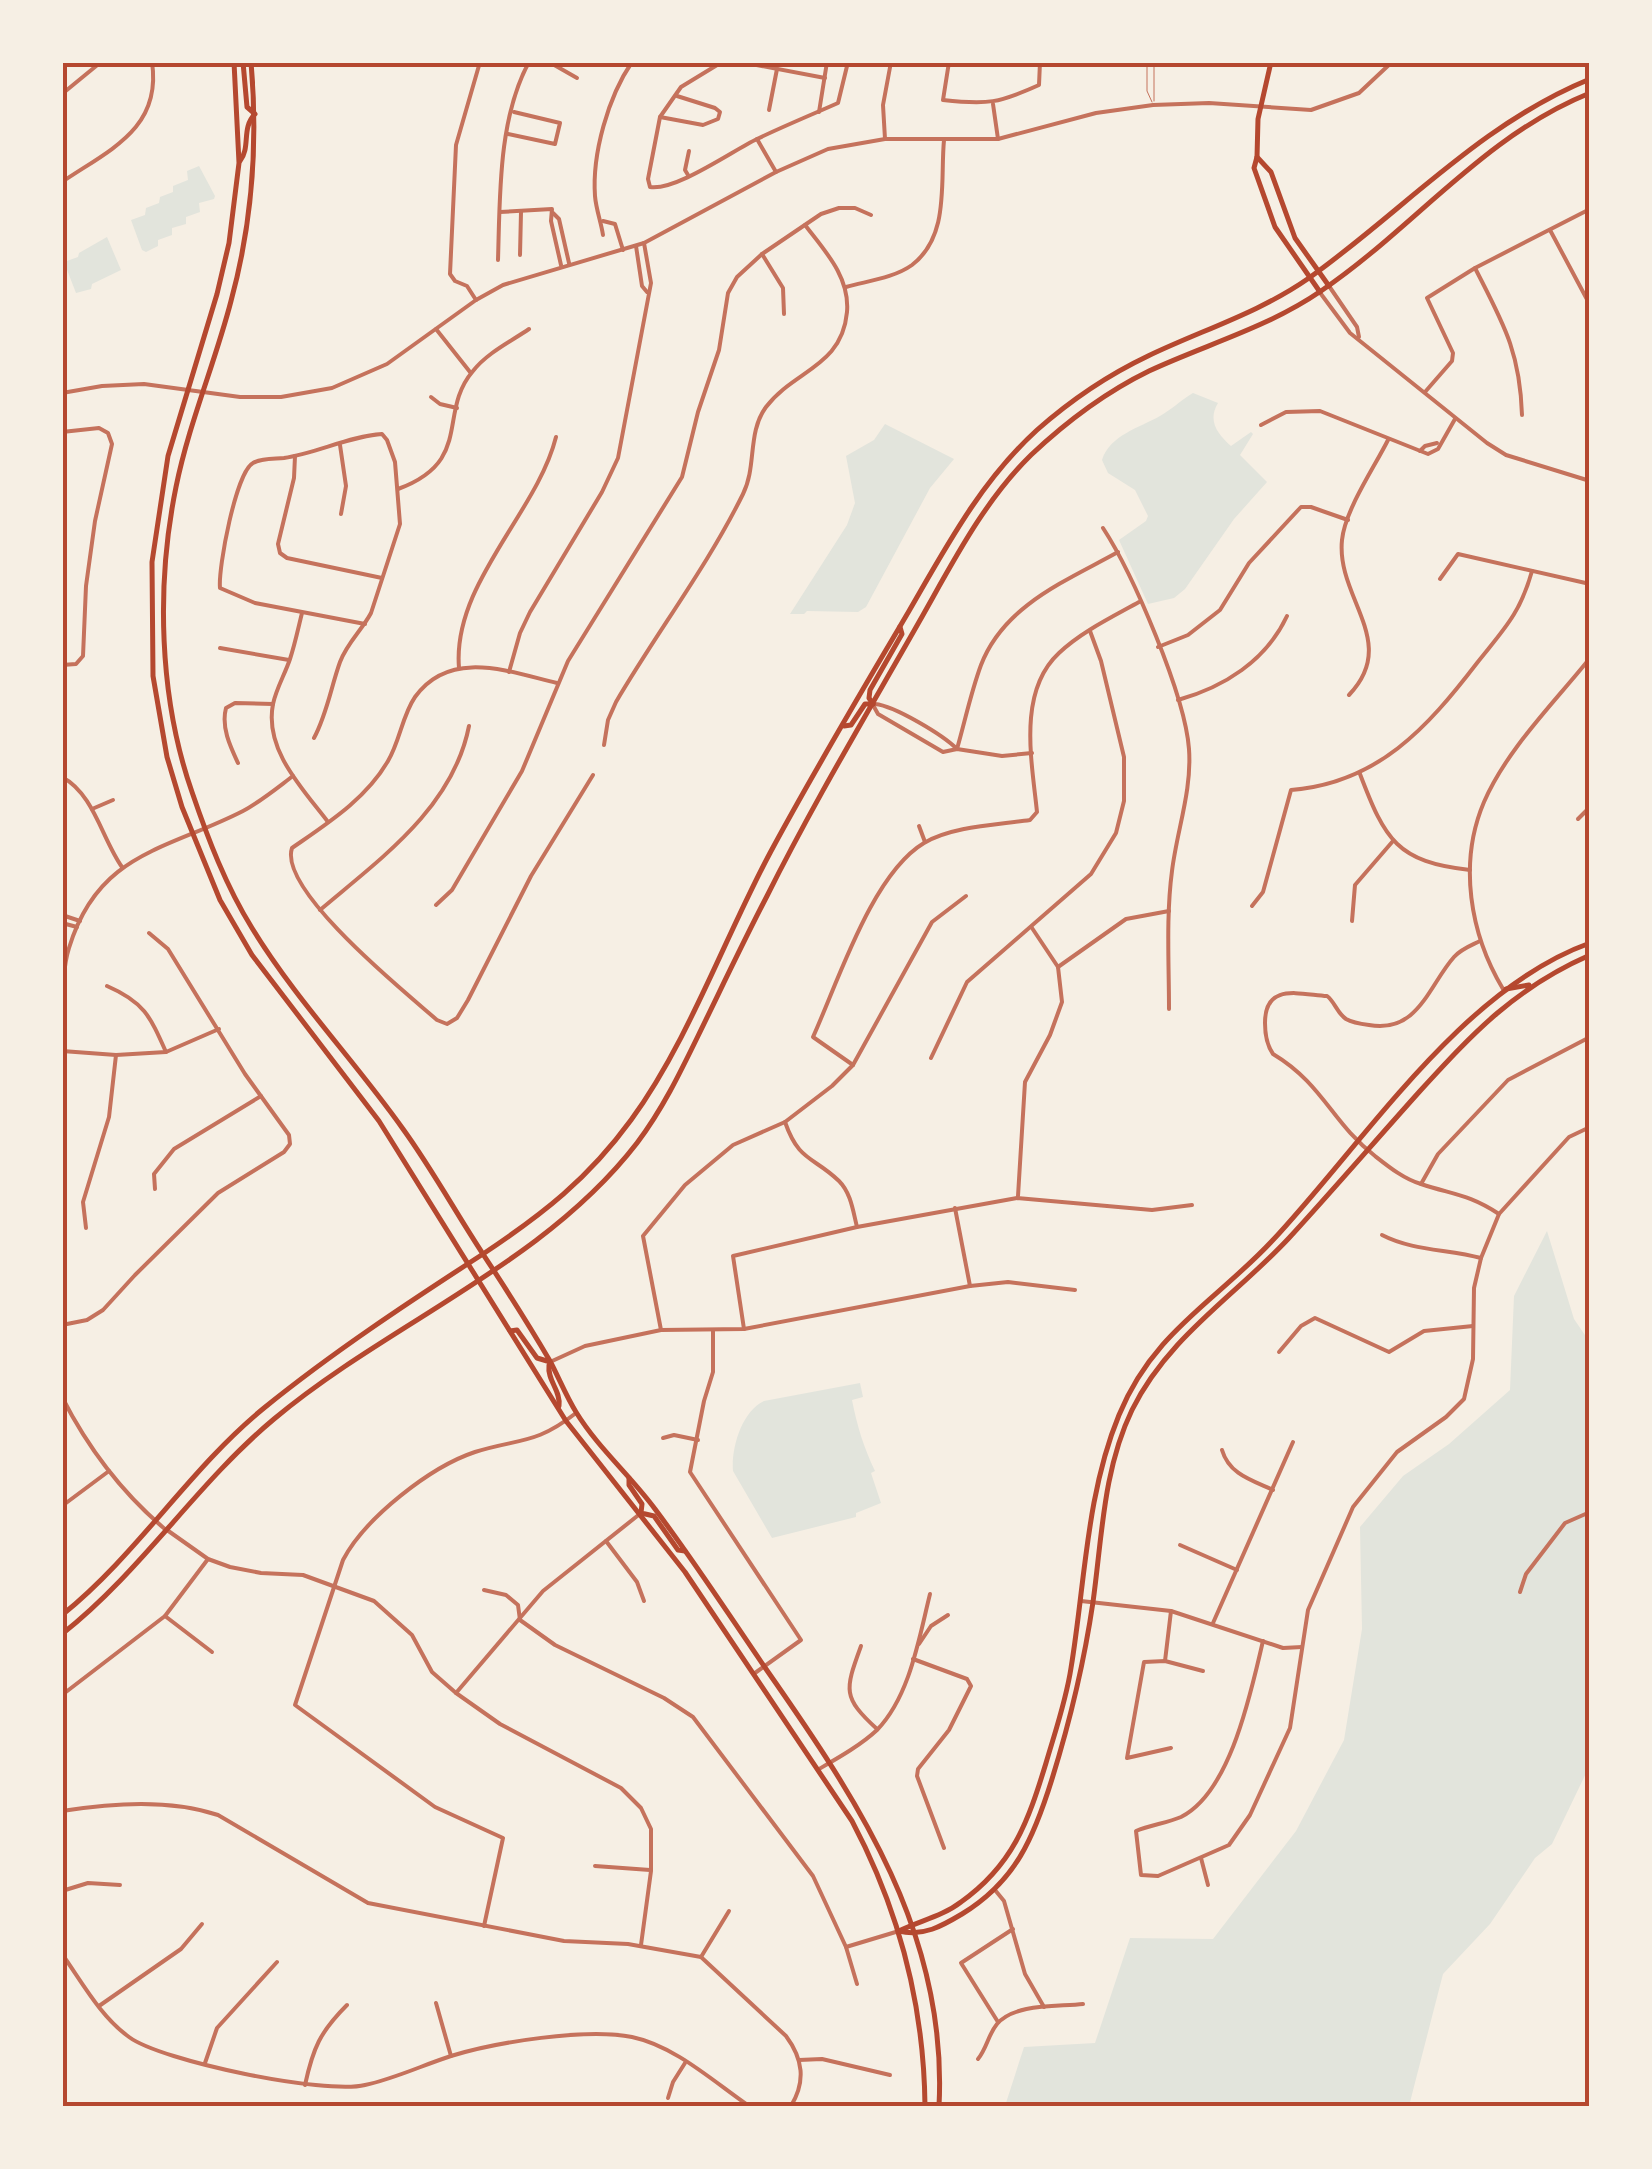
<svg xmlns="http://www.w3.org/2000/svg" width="1652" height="2169" font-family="'Archivo Narrow',sans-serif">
<rect width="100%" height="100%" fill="#f6efe4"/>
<g fill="#e2e4dc">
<polygon points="199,166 215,196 214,199 199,203 200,212 186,217 186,224 172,228 172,235 158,240 158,246 146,252 142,250 131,220 145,215 146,208 159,203 160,197 173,192 173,186 188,180 187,171"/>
<polygon points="107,237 121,270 92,284 91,289 76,293 64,262 78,257 79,253"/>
<path d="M1193,393L1218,403C1207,421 1218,434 1231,446L1251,432L1253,434L1240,455L1267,482L1234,519L1185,589L1174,598L1148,604L1119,540L1146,521L1148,516L1135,490L1108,473L1102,460C1110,435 1139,428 1160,416C1171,410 1181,400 1193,393Z"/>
<polygon points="885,424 954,459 930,488 866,607 858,612 807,611 804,614 790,614 847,525 855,503 846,456 874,440"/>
<polygon points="1547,1231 1574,1319 1589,1341 1589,1767 1552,1844 1535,1858 1490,1924 1443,1974 1409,2106 1005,2106 1024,2047 1095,2043 1130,1938 1213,1939 1296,1831 1344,1740 1362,1629 1360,1527 1403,1476 1449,1444 1510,1390 1514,1296"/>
<path d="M860,1383L863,1397L852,1400C857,1426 864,1448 875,1471L871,1473L881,1503L856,1513V1517L772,1538L733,1471C731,1448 742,1411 764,1401Z"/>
</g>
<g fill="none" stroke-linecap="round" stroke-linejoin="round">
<g stroke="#c5725c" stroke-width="1">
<polyline points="1147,62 1147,91 1152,102"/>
<polyline points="1154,101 1154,62"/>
</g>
<g stroke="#c5725c" stroke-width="4">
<polyline points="549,62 577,78"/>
<path d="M722,62L681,87L660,117L648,179L650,187C676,191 732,151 757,139C784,126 811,115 838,103L848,62"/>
<polyline points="741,62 825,78"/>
<path d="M949,62L943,100C988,105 999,103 1039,85L1040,62"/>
<polyline points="62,94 101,62"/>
<polyline points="993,104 998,139"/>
<polyline points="769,110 777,69"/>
<polyline points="819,112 827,62"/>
<polyline points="660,117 703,125 718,119 720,112 715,108 677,96"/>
<polyline points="508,134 555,144 560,123 514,112"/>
<polyline points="757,139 776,172"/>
<polyline points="885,139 883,105 891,62"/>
<polyline points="688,175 685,170 689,151"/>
<path d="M62,182C109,150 162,129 152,62"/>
<polyline points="500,212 552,209 551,221 561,265"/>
<polyline points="553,213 559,219 569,263"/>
<polyline points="603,221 615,224 623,250"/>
<polyline points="1550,230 1590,305"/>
<path d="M603,235C601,222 596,209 595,196C592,154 608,97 632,62"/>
<polyline points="636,246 642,286 647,292"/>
<polyline points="762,254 783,288 784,314"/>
<polyline points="520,255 521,212"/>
<path d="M498,260C500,197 498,119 529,62"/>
<path d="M1475,268C1503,323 1520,351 1522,415"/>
<path d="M846,287C867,281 894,278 912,265C950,236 940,182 944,140"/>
<polyline points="476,300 467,286 455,281 450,274 456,145 480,62"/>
<polyline points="436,329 470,372"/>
<polyline points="1425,392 1452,361 1453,353 1427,298 1475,268 1590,209"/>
<polyline points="431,397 440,404 457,408"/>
<polyline points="1261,425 1286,412 1320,411 1428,454 1438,449 1455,419"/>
<polyline points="62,432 99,428 108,433 112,444 95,521 86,586 83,656 76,664 62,665"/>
<polyline points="340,445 346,486 341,514"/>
<polyline points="1420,451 1425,446 1437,443"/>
<polyline points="295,456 294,478 278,544 280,553 287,558 382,578"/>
<path d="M398,489C474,461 437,413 473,371C487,353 510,342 529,329"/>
<path d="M1103,528C1133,574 1185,695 1189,749C1192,791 1177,830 1172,871C1166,916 1169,963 1169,1009"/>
<polyline points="1440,579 1458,554 1590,584"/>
<path d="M302,613C298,629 295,644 290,659C285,674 276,689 273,704C264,750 303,789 328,822"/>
<polyline points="1158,647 1188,635 1220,610 1249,563 1301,507 1311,507 1348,520"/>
<polyline points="220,648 289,660"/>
<path d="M459,668C452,584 537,513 556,437"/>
<polyline points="509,672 520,633 530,612 602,492 618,458 651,283 644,243"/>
<path d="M557,683C510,672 450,648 415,697C402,716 400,741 388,761C366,799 328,823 292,848C278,890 406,993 437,1020L447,1024L457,1018L468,1000L531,876L593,775"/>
<path d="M1349,695C1400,642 1336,598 1342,540C1345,510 1374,468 1388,440"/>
<path d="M1178,700C1224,687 1266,661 1287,616"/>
<path d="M875,704C895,706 943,735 957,749"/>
<polyline points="873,705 878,714 943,752 957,749 1002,756 1032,753"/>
<path d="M314,738C327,714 331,687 340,662C347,643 362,630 371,613L400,524L395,462L387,440L382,434C351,436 316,453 284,458C275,459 261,458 253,463C236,472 218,568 220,588L255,603L365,624"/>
<path d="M604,745L608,720L616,702C657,632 707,567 743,494C757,466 747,433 766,407C794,370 842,367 847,312C850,277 825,251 805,225"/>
<path d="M957,749C965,721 971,692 981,665C1004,605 1066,581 1118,552"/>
<path d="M238,763C230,746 221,727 226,708L235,703L273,704"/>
<path d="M1360,774C1385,840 1397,862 1470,870"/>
<path d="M62,777C94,794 102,839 122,867"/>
<polyline points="92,809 113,800"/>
<polyline points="1578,819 1590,807"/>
<polyline points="919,826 925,842"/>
<polyline points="436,905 452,890 522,771 568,661 682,477 698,412 719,350 728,293 737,277 762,254 821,214 839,208 855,208 871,215"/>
<path d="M1252,906L1263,892L1291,790C1378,783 1427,728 1477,663C1504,629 1520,614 1532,571"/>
<path d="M320,910C380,859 453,808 469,726"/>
<polyline points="62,915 80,921"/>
<polyline points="1352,921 1355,885 1393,841"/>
<polyline points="62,923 77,927"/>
<path d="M1480,941C1470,946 1461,949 1454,957C1429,985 1418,1034 1369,1025C1361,1024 1353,1023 1346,1019C1337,1013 1335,1002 1327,996C1298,994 1265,983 1265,1023C1265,1034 1266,1044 1273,1054C1323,1084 1332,1123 1375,1156C1389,1167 1404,1179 1421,1184C1454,1195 1468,1194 1499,1214"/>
<polyline points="1058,967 1126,919 1169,911"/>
<path d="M107,986C144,1002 150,1016 166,1052"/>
<polyline points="62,1051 116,1055 166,1052 219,1029"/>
<polyline points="931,1058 967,982 1091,874 1116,833 1124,801 1124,757 1101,661 1090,631"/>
<path d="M853,1065L813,1037C838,982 872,874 924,843C953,826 997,825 1030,820L1037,812C1032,762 1017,692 1059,653C1081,632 1112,617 1139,602"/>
<path d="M785,1122C799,1162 813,1156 839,1181C851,1193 853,1211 857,1227"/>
<polyline points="1421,1184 1438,1154 1508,1080 1590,1037"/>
<polyline points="155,1189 154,1174 174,1149 261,1096"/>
<polyline points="1018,1196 1025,1082 1050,1035 1062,1002 1058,967 1032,928"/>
<polyline points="955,1208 970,1286"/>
<polyline points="86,1228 83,1202 109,1117 116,1055"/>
<path d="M1382,1235C1413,1251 1448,1249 1481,1258"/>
<polyline points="62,1325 87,1320 103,1310 135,1275 218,1193 284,1152 290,1144 289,1135 245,1074 168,949 149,933"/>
<polyline points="744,1329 733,1256 857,1227 1017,1198 1152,1210 1192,1205"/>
<polyline points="661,1330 643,1236 685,1185 733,1145 785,1122 832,1086 853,1065 932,922 966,896"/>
<polyline points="713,1330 713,1372 704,1401 690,1472 801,1640 755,1673"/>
<polyline points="1279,1352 1301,1326 1315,1318 1389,1352 1424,1331 1473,1326"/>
<polyline points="550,1362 585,1346 661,1330 744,1329 970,1286 1008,1282 1075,1290"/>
<polyline points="663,1438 674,1435 698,1440"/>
<path d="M1222,1450C1229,1474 1251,1480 1273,1490"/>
<polyline points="62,1506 109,1471"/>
<polyline points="167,1530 208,1559 230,1567 261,1573 303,1575 374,1601 412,1635 432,1672 456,1693 500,1724 621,1788 641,1808 651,1829 651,1871 641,1945"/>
<polyline points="606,1541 637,1582 644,1601"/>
<polyline points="1180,1545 1237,1570"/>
<polyline points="484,1590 506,1595 518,1605 520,1620 555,1645 664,1698 693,1717 813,1876 846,1947 857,1984"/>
<polyline points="1520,1592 1526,1574 1565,1523 1590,1512"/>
<polyline points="1081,1601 1171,1611 1283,1648 1302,1647"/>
<polyline points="165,1616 212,1652"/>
<polyline points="1213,1623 1293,1442"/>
<path d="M1263,1641C1251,1691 1231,1792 1181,1817C1167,1823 1150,1825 1136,1831L1141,1875L1158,1876L1229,1845L1250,1815L1290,1728L1308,1610L1353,1507L1397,1452L1446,1417L1464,1399L1473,1359L1474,1288L1481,1258L1499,1214L1569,1137L1590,1127"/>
<path d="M861,1646C845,1690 842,1697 877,1729"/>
<polyline points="913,1659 967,1679 971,1686 949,1730 918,1769 917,1776 944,1848"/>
<polyline points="1165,1661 1171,1611"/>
<polyline points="456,1693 543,1591 641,1513"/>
<polyline points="62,1695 165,1616 208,1559"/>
<polyline points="1171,1748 1127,1758 1144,1662 1165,1661 1203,1671"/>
<path d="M62,1811C114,1803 169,1799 218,1815L368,1903L564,1941L628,1944L701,1957L786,2036C803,2059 806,2081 791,2106"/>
<polyline points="1201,1858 1208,1885"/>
<polyline points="595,1866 650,1870"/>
<polyline points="995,1890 1004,1901 1025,1974 1044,2007"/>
<polyline points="62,1891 88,1883 120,1885"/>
<path d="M484,1926L503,1838L435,1807L295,1705L343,1560C365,1518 430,1467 475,1452C520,1438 535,1445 576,1413"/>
<polyline points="701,1957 729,1911"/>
<polyline points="436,2003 451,2056"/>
<polyline points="99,2006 181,1949 202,1924"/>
<polyline points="998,2022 961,1963 1013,1929"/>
<path d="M978,2059C987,2048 988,2035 997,2024C1015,2003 1058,2007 1083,2004"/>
<polyline points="799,2060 822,2059 890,2075"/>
<polyline points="205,2063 217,2028 277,1962"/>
<path d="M305,2085C313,2048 320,2032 347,2005"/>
<polyline points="668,2098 673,2082 685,2063"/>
</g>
<g stroke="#c5725c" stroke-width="4">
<polyline points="1329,286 1357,327 1359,337"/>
<polyline points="1321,294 1350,333 1487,443 1506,455 1590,481"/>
<polyline points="62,393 102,386 144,384 240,397 281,397 332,388 387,364 476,300 503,285 644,243 776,172 828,149 885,139 998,139 1096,113 1153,105 1209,103 1311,110 1359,93 1392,62"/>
<path d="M1503,989C1470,934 1458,863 1484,802C1507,749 1554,703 1590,658"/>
<path d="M62,1040C65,1010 60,977 69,948C98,852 167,850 243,811C260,802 277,788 293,776"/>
<path d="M62,1397C88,1448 122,1493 166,1530"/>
<polyline points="919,1644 931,1626 948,1615"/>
<path d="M819,1769C838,1758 861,1745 877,1730C910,1696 919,1638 930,1594"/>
<polyline points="846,1947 899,1931"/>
<path d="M62,1954C82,1982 100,2016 129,2037C161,2061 325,2095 365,2085C394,2079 423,2065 451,2056C496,2042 586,2028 632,2037C675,2046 714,2082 749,2106"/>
</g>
<g stroke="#b5482f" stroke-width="5">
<polyline points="1271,62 1258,119 1257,157 1254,168 1275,227 1320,292"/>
<polyline points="1257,157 1271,172 1295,238 1329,286"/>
<polyline points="1506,989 1529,985"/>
<path d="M899,1931C919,1921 943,1916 961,1902C1013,1865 1028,1822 1046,1763C1055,1732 1066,1701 1071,1668C1085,1584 1086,1495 1119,1415C1153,1332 1215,1302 1272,1241C1364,1143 1461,989 1590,943"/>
<path d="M899,1931C923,1937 942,1926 962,1914C1016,1881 1034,1837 1052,1779C1070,1721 1084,1663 1093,1602C1102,1538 1103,1470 1132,1410C1168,1337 1235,1296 1289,1238C1333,1190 1376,1140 1420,1091C1474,1032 1515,988 1590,955"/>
</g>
<g stroke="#b5482f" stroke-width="5">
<path d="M234,62L239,163L229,243L217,294L168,456L152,562L153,676L167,757L182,807L220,900L252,955L379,1121L566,1421L685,1572L852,1821C899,1910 924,2006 925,2106"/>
<path d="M251,62C258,142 252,224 231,301C215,363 189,423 176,487C156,585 159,698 192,792C208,839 226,886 252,928C296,1000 355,1061 403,1129C432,1169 456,1213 483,1254C506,1289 529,1325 550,1361C559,1378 566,1396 576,1412C598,1448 630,1475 655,1509C694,1561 729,1615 766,1669C859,1802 948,1935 939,2106"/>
<path d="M240,161C251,147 241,128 255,114L247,107L243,62"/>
<polyline points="873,704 869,698 870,690 902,634 900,627"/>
<polyline points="844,726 851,725 865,704 873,704"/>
<polyline points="510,1331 517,1330 537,1358 547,1361"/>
<path d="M549,1365C547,1381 561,1390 559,1406"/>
<polyline points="629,1478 629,1485 642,1504 641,1513 654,1516 678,1550 685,1551"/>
<path d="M62,1615C138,1554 189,1469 264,1408C333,1352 409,1302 483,1254C543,1214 588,1179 631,1120C688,1042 724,939 770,853C814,771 862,691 909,611C946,547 981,481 1037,430C1071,400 1108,375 1148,356C1202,330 1259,313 1309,278C1403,211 1480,124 1590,79"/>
<path d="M62,1634C142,1571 196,1484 274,1419C390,1322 543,1265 637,1143C662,1110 680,1073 698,1036C721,989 743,942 767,896C814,802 868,712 919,622C952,564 983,502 1031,455C1066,422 1106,392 1149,371C1207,344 1267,328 1321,291C1414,228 1483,136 1590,93"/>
</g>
</g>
<rect width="1652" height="2169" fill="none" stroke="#f6efe4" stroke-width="130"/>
<rect x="65" y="65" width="1522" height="2039" fill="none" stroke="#b5482f" stroke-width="4"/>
</svg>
